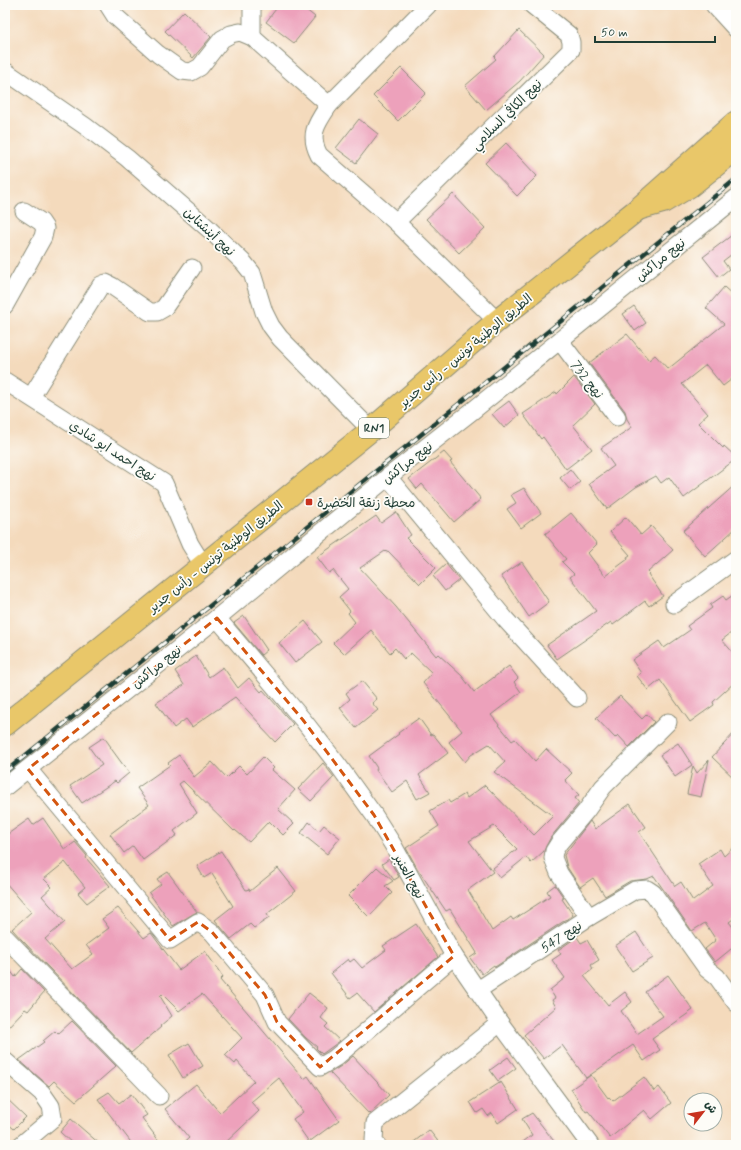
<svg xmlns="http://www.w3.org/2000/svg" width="741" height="1150" font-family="Mynerve,'Playpen Sans Arabic',sans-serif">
<rect width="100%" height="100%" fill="#fdfcf7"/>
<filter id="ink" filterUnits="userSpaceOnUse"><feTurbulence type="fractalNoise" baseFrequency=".025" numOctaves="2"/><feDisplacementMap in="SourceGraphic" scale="8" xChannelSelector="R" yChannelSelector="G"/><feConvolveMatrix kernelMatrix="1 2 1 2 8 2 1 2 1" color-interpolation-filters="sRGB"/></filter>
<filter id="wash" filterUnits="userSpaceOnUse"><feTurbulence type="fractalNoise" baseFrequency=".012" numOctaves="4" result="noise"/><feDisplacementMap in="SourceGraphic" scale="16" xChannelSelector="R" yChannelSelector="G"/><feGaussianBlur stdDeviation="0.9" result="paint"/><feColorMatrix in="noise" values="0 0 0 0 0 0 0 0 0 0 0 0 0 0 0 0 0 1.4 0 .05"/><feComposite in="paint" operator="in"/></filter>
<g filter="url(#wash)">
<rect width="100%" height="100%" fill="#f4dabc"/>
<g id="blocks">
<g fill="#eda1bb">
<polygon points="279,5 300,5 315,17 294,43 266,22"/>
<polygon points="184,11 211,37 193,58 165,31"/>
<polygon points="519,30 544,54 520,81 486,110 465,86 496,59 494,57"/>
<polygon points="401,68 426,93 398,121 373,96"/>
<polygon points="359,119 378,134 356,163 336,148"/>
<polygon points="506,143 537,176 517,196 485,163"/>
<polygon points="453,194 485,228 459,253 426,219"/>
<polygon points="736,232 736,251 723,261 729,269 719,277 703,257"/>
<polygon points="724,287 736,298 736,376 723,386 706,365 682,384 708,414 698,423 723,448 724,446 736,457 736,459 684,498 669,477 661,483 656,476 636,487 607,509 589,484 614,466 601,448 632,427 627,419 625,411 589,363 627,334 649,360 655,355 668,369 724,324 706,308"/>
<polygon points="634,306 646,323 635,331 623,314"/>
<polygon points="574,377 595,404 573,425 592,449 566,469 543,437 541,439 523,414 556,392 557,394"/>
<polygon points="509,401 519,415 504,428 492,414"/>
<polygon points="444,452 452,461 450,462 481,499 454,522 422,484 417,489 409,479"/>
<polygon points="570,469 580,482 570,490 560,478"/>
<polygon points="736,484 736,528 705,556 683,531"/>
<polygon points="524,488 541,513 521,528 507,509 516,503 511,495"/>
<polygon points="396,512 411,535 406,538 436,568 420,584 388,551 386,552 385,551 360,568 396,607 436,656 438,654 462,676 474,692 509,666 518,678 514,682 521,692 491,715 512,741 515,739 535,761 546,749 572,773 565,780 579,795 575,798 579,803 551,837 546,846 544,851 531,863 526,857 500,878 493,868 517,849 494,826 469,841 493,872 468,890 492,931 511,917 513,920 550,896 547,891 555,885 564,898 562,899 573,915 495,967 494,965 482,974 470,958 477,953 450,909 446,911 417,868 406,848 439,826 430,811 448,800 450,803 465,794 467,798 485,785 534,835 553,816 494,772 505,762 489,744 471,755 465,762 449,742 462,731 423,683 432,673 411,653 404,659 395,648 390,653 371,630 344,654 333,643 355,622 348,613 350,611 339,597 348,589 333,570 329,573 317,557 376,516 381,523"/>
<polygon points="571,513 597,544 588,553 605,576 628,559 627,557 630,555 610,532 626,517 641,535 651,526 673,550 648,572 649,573 648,574 663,596 649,606 645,601 613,625 611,622 557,659 547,645 596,611 570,577 574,574 562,562 566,559 545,534"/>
<polygon points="522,562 549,602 529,617 501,576"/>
<polygon points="446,564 459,580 445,591 433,576"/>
<polygon points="736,593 736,629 722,640 736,656 736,681 713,702 714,705 690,722 660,680 648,690 637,676 641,673 632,660 659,641 664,648 690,630 687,626 712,608 710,605 723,596 726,600"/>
<polygon points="244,616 267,650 261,655 234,623"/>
<polygon points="305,621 322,642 295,663 279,643"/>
<polygon points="196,656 209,677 223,667 238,688 249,678 261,692 263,690 293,724 275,742 261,727 262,726 235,697 192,727 186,719 174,728 156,703 184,685 175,671"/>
<polygon points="362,681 377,699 372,703 378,710 356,728 340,708 350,699 346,693"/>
<polygon points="620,696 642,719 647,714 654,722 629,747 618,735 615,738 596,718"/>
<polygon points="419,718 431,735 433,734 448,753 419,775 430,792 417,799 407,781 392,792 376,770 377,768 369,756 399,734 398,733"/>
<polygon points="736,731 736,780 712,757"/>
<polygon points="104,737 111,747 110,747 129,773 117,783 115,781 82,803 70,786 102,765 89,747"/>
<polygon points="678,743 692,765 675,777 660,755"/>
<polygon points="179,755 194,777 212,762 227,778 239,766 247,774 263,757 274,768 272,770 295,790 278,809 294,824 283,835 269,821 249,842 235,830 234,831 183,781 179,784 197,813 174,831 177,835 143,860 133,846 124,853 110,834 149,805 137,788 170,765 168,763"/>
<polygon points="709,760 701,797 687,794 693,766 697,773"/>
<polygon points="323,763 334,777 311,801 298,789"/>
<polygon points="630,804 646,827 639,832 675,886 681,882 693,901 713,886 698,864 720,849 724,856 736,845 736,917 729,922 736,931 736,945 715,962 705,949 716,940 705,923 692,931 654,876 647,879 630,881 605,896 593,878 580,887 567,867 564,855 590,821 595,829"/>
<polygon points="43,818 65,850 75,842 87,856 86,858 110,886 87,903 78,893 85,887 65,862 44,879 52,887 42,896 65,922 45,939 72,969 93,954 86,945 109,928 102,919 118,908 144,938 151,933 179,970 205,951 223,977 220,980 304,1079 308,1076 339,1120 309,1142 293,1119 303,1112 279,1078 251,1102 259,1111 223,1145 181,1145 189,1138 165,1109 196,1084 220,1113 254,1081 237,1061 235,1064 225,1055 242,1038 202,994 179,1011 162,994 160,996 172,1016 160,1026 161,1027 131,1053 22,940 12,929 31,912 5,882 5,836 29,819 33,825"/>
<polygon points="309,822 319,831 324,825 340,838 327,854 301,833"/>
<polygon points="221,851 246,890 249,889 250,891 278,868 296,891 267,914 269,918 254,928 250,924 231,939 215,920 233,906 212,873 204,878 197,866"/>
<polygon points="389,859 399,877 394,880 382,864"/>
<polygon points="377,867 393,881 385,886 392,893 369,917 348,896"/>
<polygon points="168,872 197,912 193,914 173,926 149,893 161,884 157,879"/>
<polygon points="416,924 438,957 374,1012 357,993 350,998 331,973 348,959 350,962 354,959 362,968 386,950 383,946"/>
<polygon points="636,932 653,958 632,971 615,946"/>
<polygon points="577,937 581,943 587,940 599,960 591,965 593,969 584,976 608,1005 625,992 632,1002 621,1011 637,1034 663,1016 645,992 668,975 693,1010 652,1039 660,1050 644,1061 633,1045 586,1078 562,1045 544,1059 524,1035 556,1007 552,1000 555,998 550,990 565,978 552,960 561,954 558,950"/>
<polygon points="5,963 15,977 22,969 44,992 28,1011 25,1009 5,1030"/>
<polygon points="309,993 328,1008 321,1018 328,1024 325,1027 340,1041 322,1054 316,1048 317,1047 306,1038 288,1019"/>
<polygon points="72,1021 116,1066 76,1101 54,1081 49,1086 19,1060 44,1042 43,1041 55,1031 58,1034"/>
<polygon points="189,1043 203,1066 183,1078 169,1055"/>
<polygon points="353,1056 389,1095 369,1114 330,1073 341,1066"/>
<polygon points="508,1057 516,1068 498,1081 490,1070"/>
<polygon points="591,1075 608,1098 609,1097 613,1101 644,1077 654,1091 659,1087 671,1103 652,1119 644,1110 610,1138 588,1111 586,1112 571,1089"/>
<polygon points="501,1082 518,1109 498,1123 492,1113 488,1116 483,1109 477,1113 470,1102"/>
<polygon points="109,1092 119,1103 131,1094 147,1115 142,1118 162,1145 133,1145 98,1099"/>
<polygon points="5,1097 26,1117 14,1129 5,1121"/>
<polygon points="532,1113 557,1145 519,1145 532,1135 522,1119"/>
<polygon points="71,1119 101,1145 74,1145 60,1132"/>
<polygon points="429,1130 441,1145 410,1145"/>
</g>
</g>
</g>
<g filter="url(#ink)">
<use href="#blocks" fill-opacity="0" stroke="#8a8c78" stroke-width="1"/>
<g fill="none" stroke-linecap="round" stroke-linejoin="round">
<g stroke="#8a8c78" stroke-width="19">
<g id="minor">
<polyline points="108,5 115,16 158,54 182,71 191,72 200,67 222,39 231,34 240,32 252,37 329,105"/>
<path d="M428,5L329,105C317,123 308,134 319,155L396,222L497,321"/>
<polyline points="714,5 736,29"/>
<polyline points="252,37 252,5"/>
<polyline points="5,71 85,126 127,158 210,230 244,263 252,273 264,312 271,326 280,338 371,430"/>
<polyline points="396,222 571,50 571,42 569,35 532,5"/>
<polyline points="5,305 43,237 45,228 41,222 24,211"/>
<polyline points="560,341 617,417"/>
<polyline points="5,381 164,483 190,544 203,565"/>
<polyline points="31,397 101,285 106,283 112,286 150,312 157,312 164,308 192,268"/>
<polyline points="388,477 506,620 577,698"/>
<polyline points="674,604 736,559"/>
<polyline points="217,618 303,720 338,765 374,815 393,845 454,956 500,1023 590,1145"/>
<polyline points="28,769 170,940 198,922 212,932 265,995 277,1022 320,1067 335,1058 454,956"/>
<polyline points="5,787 217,618 388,477 476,408 736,198"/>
<polyline points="589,917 559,873 553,858 554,851 559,843 586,811 603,787 668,722"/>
<polyline points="5,937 159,1096"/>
<polyline points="478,990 589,917 635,890 647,889 653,893 707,969 717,977 736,1003"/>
<polyline points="5,1061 42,1093 51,1106 53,1118 21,1145"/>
<polyline points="377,1145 374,1141 375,1123 500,1023"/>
</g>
</g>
<g stroke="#8a8c78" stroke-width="24">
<polyline id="major" points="5,725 371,430 497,321 638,209 736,122"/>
</g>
<g stroke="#8a8c78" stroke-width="24">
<polyline id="highway" points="638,209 663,202 690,186 736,149"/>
</g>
<use href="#minor" stroke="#fff" stroke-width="17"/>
<use href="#major" stroke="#e9c769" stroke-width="22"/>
<use href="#highway" stroke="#e9c769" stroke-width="22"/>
<g stroke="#1f3d34" stroke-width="4.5">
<polyline id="rail" points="5,772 736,179"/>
</g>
<use href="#rail" stroke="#fdfcf7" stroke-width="3" stroke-dasharray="9" stroke-linecap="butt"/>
</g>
</g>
<path fill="none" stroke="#d45610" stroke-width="3" stroke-dasharray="8 5" stroke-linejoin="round" d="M217,618L303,720L374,815L454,956L320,1067L277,1022L265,995L212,932L198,922L170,940L28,769Z"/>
<rect fill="#c8321e" stroke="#fdfcf7" stroke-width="1.5" x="305" y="498" width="8" height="8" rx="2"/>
<g text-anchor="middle" stroke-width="3.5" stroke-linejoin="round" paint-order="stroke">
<rect fill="#fdfcf7" stroke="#62766e" stroke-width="1" x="359" y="418" width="30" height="20" rx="3"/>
<g font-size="12" font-weight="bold" fill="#1f3d34">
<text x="374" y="432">RN1</text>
</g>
<g font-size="13" fill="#1f3d34" stroke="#fdfcf7">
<text transform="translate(506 114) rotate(-45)" y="5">نهج الكافي السلامي</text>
<text transform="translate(210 231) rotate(43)" y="5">نهج أينشتاين</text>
<text transform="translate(660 259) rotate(-39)" y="5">نهج مراكش</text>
<text transform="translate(465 350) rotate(-40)" y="5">الطريق الوطنية تونس - رأس جدير</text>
<text transform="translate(588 379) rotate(53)" y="5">نهج 732</text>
<text transform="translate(113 450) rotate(33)" y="5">نهج احمد ابو شادي</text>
<text transform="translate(407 462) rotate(-38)" y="5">نهج مراكش</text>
<text transform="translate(215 556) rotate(-39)" y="5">الطريق الوطنية تونس - رأس جدير</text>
<text transform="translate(156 666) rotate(-39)" y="5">نهج مراكش</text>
<text transform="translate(410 876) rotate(61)" y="5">نهج العنبر</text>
<text transform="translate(561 936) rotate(-33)" y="5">نهج 547</text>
</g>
<g font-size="13" fill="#1f3d34" stroke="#fdfcf7" text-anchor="start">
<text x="317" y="507">محطة زنقة الخضرة</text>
</g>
</g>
<rect width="741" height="1150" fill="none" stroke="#fdfcf7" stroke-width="20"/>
<g transform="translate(703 1112) rotate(59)"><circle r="19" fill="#fdfcf7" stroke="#a4b0a9"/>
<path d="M0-3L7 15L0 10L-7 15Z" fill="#c8321e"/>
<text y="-6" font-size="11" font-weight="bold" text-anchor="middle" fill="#1f3d34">ش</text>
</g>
<path d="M595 36v6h120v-6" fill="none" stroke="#1f3d34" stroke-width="2"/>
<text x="601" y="36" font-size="12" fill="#1f3d34" stroke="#fdfcf7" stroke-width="3" paint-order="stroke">50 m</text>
</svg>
